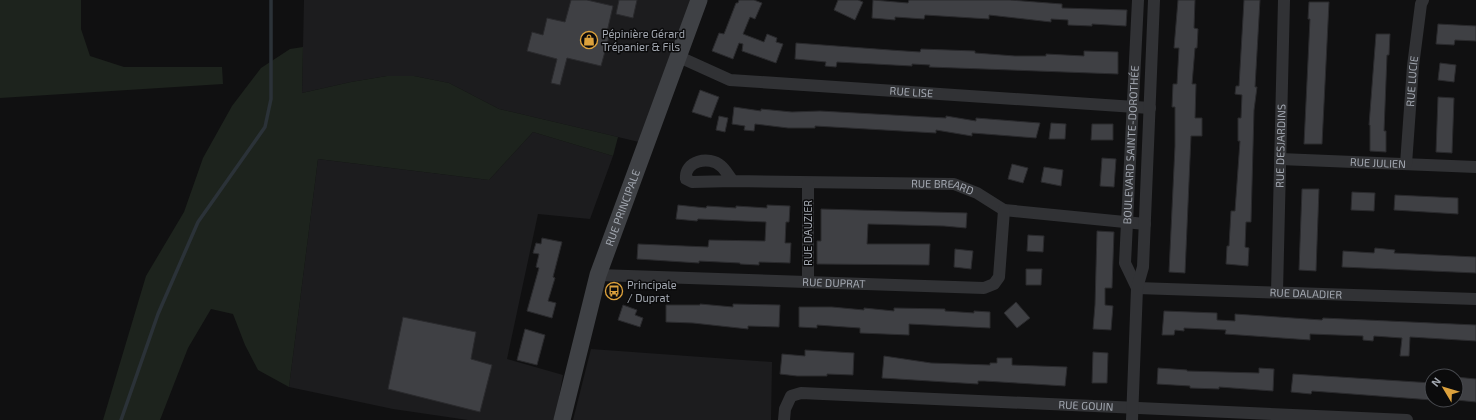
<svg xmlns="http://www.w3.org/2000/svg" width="1476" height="420" font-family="'Exo 2',sans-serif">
<rect width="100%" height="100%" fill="#101011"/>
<g fill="#1c1c1e">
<polygon points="304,0 692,0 639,142 499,109 449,83 414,76 387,76 351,82 302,93"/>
<polygon points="533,132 613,156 590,219 538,214 507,359 563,375 555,420 468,420 393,409 289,387 318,159 489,180"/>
<polygon points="591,349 772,362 771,420 573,420"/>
</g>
<g fill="#1d231d">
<polygon points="0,0 81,0 81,29 90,56 124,67 222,67 223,84 0,98"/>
<polygon points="303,47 302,93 351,82 387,76 414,76 449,83 499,109 618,137 613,156 533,132 489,180 318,159 289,387 258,370 245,345 233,314 211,309 188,348 160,420 103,420 146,276 184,212 203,158 232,106 261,68 290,49"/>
</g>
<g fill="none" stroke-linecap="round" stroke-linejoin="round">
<polyline stroke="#2b3238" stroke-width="3.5" points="121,420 158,314 198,222 265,127 271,99 271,0"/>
</g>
<g fill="#3f4044" stroke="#2a2a2d">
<polygon points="571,0 587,0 613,6 607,32 610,33 601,66 567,58 560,85 551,83 557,59 527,51 532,32 543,35 547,18 565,22"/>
<polygon points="619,0 637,0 633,18 616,14"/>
<polygon points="739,0 754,0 762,3 755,19 750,17 743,34 764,42 767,34 777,38 776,42 783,44 776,63 742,51 743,44 739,43 733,59 712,51 719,33 724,34 736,3 738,3"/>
<polygon points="838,0 858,0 863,2 855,20 834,10"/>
<polygon points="873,0 908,3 909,0 1010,0 1062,4 1062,8 1127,10 1126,26 1092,24 1092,26 1068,25 1068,20 1051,19 1051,22 989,15 989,19 925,15 924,19 895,17 895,20 872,18"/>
<polygon points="1178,0 1195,0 1194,28 1198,29 1197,48 1195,48 1192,84 1196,84 1195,118 1202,118 1202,136 1191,136 1185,273 1169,272 1175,146 1175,107 1172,107 1173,84 1177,84 1179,48 1174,48"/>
<polygon points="1244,0 1260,0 1255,87 1257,87 1254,110 1251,222 1246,222 1245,247 1249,248 1248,266 1226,264 1227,246 1229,246 1231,211 1235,211 1240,141 1238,141 1238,118 1241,118 1242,95 1235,94 1236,86 1239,86"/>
<polygon points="1309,2 1329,2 1322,144 1304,144 1310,19 1308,19"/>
<polygon points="1438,24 1476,26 1476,41 1455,40 1454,45 1436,44"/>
<polygon points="1376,34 1390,34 1389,55 1387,55 1384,131 1386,131 1386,152 1370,151 1370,125 1369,125"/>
<polygon points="796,43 890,50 920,52 921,49 975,51 975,53 1015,56 1046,56 1046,54 1084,56 1084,51 1118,52 1118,74 929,67 930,65 912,64 912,66 837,62 836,67 825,66 826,62 795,59"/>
<polygon points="1440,63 1456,65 1454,82 1438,80"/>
<polygon points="700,90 719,97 711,118 692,112"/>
<polygon points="1438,97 1454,98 1452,153 1436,152"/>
<polygon points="734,107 761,111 761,109 792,112 820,111 946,118 946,116 976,121 976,118 1040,123 1036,138 972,133 972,136 936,130 936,133 815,126 815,128 788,128 755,124 754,131 744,130 745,126 732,124"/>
<polygon points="719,116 728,118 725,132 716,130"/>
<polygon points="1051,123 1066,124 1065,139 1049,139"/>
<polygon points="1092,124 1113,124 1113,140 1091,140"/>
<polygon points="1102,158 1116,159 1114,187 1100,186"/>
<polygon points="1012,164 1028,168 1023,183 1008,179"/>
<polygon points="1044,167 1063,170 1061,186 1041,182"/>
<polygon points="1302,189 1319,189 1316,271 1299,270"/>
<polygon points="1352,192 1375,193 1374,211 1351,210"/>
<polygon points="1395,195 1458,198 1458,214 1394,210"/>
<polygon points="678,205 706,208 707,206 736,208 736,206 767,208 767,205 790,206 789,222 786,222 785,243 791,243 790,263 759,262 759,265 740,264 740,263 699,261 699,263 637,259 638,244 708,247 709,240 765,241 766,222 698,219 697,221 676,219"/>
<polygon points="821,209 967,213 966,228 944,226 868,224 867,244 930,244 929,265 817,264 817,241 821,241"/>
<polygon points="1097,231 1114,232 1112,288 1105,288 1105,305 1113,306 1111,330 1093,329 1095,305"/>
<polygon points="1028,235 1044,236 1043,252 1027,251"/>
<polygon points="542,238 562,242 553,277 555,278 548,301 556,303 552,318 527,311 539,268 536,267 539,254 533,253 536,243 541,244"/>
<polygon points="1375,248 1395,250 1394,253 1476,257 1476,273 1342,267 1343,251 1374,253"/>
<polygon points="955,249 973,251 971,269 954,267"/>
<polygon points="1026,269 1042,269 1041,285 1026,285"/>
<polygon points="1016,302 1030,318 1017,328 1004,313"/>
<polygon points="700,304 733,307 733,304 780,305 779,327 748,326 748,329 693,323 666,322 666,305 700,305"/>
<polygon points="623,305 637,310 635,315 643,318 640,327 618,320"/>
<polygon points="799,307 832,307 864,310 864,308 894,311 894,308 945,309 945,311 974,313 974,311 990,312 990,328 909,324 909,335 860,333 860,328 817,325 817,328 799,327"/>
<polygon points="1164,311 1217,313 1217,320 1235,321 1235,314 1322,320 1323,318 1476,325 1476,341 1410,337 1409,356 1400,356 1402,338 1374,336 1373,341 1363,340 1363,336 1310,334 1310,340 1225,334 1226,330 1184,328 1184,331 1175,330 1174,335 1162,335"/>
<polygon points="403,317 476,332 471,359 492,365 480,412 388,389"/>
<polygon points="525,329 545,335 537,365 517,360"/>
<polygon points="805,350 854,353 853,375 827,374 827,376 797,376 780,374 782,354 805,356"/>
<polygon points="1093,352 1108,353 1107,383 1092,383"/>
<polygon points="884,356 931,363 990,365 990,363 997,363 997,358 1012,358 1012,365 1067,367 1065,386 984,381 978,381 978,384 882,378"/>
<polygon points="1158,368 1187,370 1187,371 1259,373 1259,368 1274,369 1273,391 1219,387 1219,389 1190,388 1190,386 1157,384"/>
<polygon points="1293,374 1432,383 1432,400 1312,391 1311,394 1291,392"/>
<polygon points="1456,377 1476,379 1476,402 1456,400"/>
</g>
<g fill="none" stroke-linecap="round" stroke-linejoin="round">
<g stroke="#313235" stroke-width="12">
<path id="s1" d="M677,56L730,80L1150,108"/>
<path id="s2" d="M1280,159L1476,167"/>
<path id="s3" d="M1406,164L1413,66L1421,4L1423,0"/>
<path id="s4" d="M733,181L692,182L686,179C684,161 709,155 721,166C726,170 729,177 733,181L954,184L977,193L1004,210L1145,224"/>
<polyline points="808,183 808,282"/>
<path id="s5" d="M598,275L984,288L994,284L999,277L1004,210"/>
<path id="s6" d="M1137,288L1476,299"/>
<path id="s7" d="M1137,288L1125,263L1138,0"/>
<path id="s8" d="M1277,292L1284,0"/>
<path id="s9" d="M784,420L785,409L791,396L801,393L1407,420"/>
<polyline points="1132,420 1137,288 1143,267 1154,0"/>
</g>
<path stroke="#3f4145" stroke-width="17" id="s10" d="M562,420L598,275L699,0"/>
</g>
<defs>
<g id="shop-ring" transform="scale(0.9)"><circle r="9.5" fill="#0b0b0c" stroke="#dca13c" stroke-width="1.5"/><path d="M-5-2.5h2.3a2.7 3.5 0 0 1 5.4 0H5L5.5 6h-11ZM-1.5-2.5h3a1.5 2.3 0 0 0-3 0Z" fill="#dca13c"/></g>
<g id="bus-ring" transform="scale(0.9)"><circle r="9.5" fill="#0b0b0c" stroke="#dca13c" stroke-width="1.5"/><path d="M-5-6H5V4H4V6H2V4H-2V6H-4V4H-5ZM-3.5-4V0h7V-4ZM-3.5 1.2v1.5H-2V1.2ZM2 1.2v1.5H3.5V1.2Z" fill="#dca13c"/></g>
</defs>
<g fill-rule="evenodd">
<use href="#shop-ring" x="589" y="40"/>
<use href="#bus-ring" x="614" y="291"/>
</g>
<g text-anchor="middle" stroke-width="3" stroke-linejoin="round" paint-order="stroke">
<g font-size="11" fill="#a2a7b0" stroke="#0b0b0c" text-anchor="start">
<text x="602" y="38">Pépinière Gérard<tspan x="602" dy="13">Trépanier &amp; Fils</tspan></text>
<text x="627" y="289">Principale<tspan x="627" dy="13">/ Duprat</tspan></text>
</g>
<g font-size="11" fill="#a2a7b0" stroke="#0b0b0c">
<text dy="4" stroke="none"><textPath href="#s3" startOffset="83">RUE LUCIE</textPath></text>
<text dy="4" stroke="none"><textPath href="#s1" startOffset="240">RUE LISE</textPath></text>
<text dy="4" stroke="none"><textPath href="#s7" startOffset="146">BOULEVARD SAINTE-DOROTHÉE</textPath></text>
<text dy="4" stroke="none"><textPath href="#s8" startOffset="146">RUE DESJARDINS</textPath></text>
<text dy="4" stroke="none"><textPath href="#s2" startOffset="98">RUE JULIEN</textPath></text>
<text dy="4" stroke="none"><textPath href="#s4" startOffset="324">RUE BREARD</textPath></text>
<text dy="4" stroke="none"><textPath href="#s10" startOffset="221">RUE PRINCIPALE</textPath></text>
<text transform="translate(808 233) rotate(-90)" y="4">RUE DAUZIER</text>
<text dy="4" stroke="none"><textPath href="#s5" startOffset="236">RUE DUPRAT</textPath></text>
<text dy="4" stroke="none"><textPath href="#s6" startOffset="169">RUE DALADIER</textPath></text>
<text dy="4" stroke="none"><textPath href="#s9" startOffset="321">RUE GOUIN</textPath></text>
</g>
</g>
<g transform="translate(1444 388) rotate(308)"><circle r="19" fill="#0b0b0c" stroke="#47494e"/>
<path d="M0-3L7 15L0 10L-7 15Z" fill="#dca13c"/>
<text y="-6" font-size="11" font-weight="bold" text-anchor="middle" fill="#a2a7b0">N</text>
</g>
</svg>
